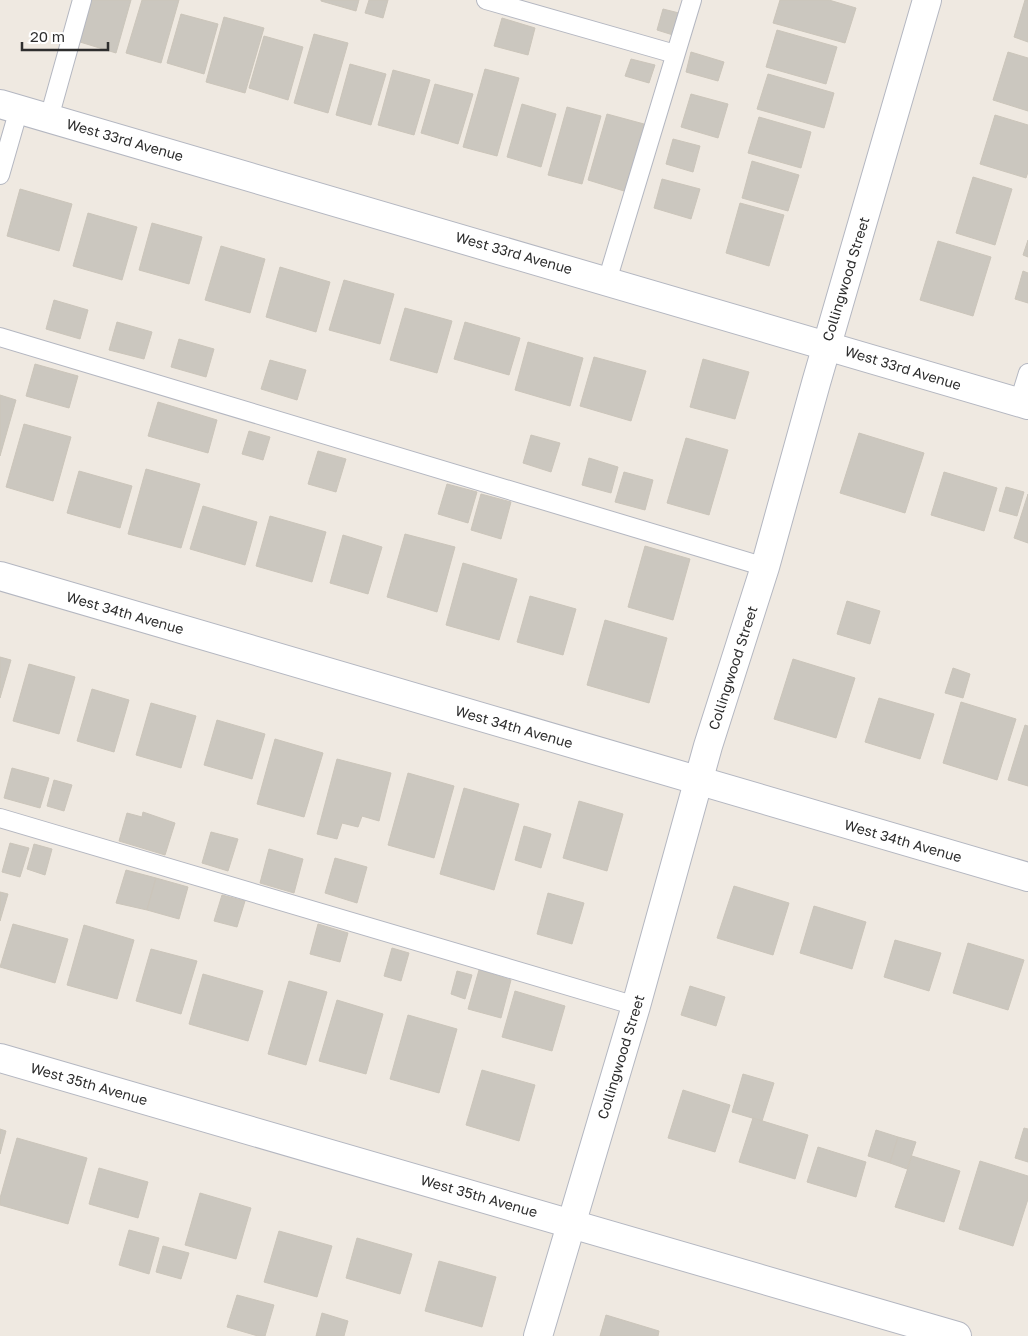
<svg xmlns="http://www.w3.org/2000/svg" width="1028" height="1336" font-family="'Golos Text',sans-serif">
<rect width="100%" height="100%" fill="#efe9e1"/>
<g fill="#cbc7bf" stroke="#cbc5ba">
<polygon points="92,0 131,0 116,53 80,42"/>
<polygon points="142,0 179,0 161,63 126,53"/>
<polygon points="321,0 359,0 356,11 321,1"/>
<polygon points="369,0 388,0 383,18 365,13"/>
<polygon points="780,0 829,0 856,8 845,43 773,23"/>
<polygon points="1025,0 1028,0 1028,42 1014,37"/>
<polygon points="663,9 679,13 673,35 657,30"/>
<polygon points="181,14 218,24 204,74 167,63"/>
<polygon points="224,17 264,28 245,93 206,82"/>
<polygon points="502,18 535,28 528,55 494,46"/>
<polygon points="777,30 837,47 826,84 766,67"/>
<polygon points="314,34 348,43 328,113 294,103"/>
<polygon points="264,36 303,47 288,100 249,88"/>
<polygon points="691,52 724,62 718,81 686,72"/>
<polygon points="1008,52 1028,58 1028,111 993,100"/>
<polygon points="631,59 655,65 649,83 625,76"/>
<polygon points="350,64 386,74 371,125 336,115"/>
<polygon points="485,69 519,78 497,156 463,147"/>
<polygon points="393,70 430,80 414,135 378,125"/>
<polygon points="768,74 834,93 824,128 757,109"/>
<polygon points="435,84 473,94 458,144 421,133"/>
<polygon points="691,94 728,104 718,138 681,127"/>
<polygon points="522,104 556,114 541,167 507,157"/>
<polygon points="567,107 601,116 582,184 548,175"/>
<polygon points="607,114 644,124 624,191 588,180"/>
<polygon points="995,115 1028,125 1028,172 1026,178 980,164"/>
<polygon points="759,117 811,132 801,168 748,153"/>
<polygon points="673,139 700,146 693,172 666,164"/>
<polygon points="752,161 799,175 788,211 742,198"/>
<polygon points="973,177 1012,189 995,245 956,233"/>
<polygon points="662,179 700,189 691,219 654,208"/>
<polygon points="20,189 72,204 59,251 7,236"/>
<polygon points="740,203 784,215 769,266 726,253"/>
<polygon points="88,213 137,227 122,280 73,266"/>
<polygon points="152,223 202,237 189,284 139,270"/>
<polygon points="1028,240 1028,257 1023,255"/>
<polygon points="938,241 991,257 973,316 920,300"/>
<polygon points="221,246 265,259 250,313 205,300"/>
<polygon points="280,267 330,282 316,332 266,317"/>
<polygon points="1023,271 1028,273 1028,303 1015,299"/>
<polygon points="344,280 394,294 380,344 329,330"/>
<polygon points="54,300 88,310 80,339 46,329"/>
<polygon points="405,308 452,321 437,373 390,360"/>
<polygon points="117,322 152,332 144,359 109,350"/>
<polygon points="465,322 520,338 509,375 454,359"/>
<polygon points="179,339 214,349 206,377 171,367"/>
<polygon points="528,342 583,358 570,406 515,390"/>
<polygon points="594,357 646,371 631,421 580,406"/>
<polygon points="703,359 749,372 735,419 690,407"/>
<polygon points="270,360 306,370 297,400 261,389"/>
<polygon points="35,364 78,376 69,408 26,396"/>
<polygon points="0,395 16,400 0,456"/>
<polygon points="158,402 217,420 208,453 148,436"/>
<polygon points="24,424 71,437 53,501 6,487"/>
<polygon points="249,431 270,437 263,460 242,454"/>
<polygon points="859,433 924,453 905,513 840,493"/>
<polygon points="531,435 560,443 551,472 523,463"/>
<polygon points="686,438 728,450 709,515 667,503"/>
<polygon points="318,451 346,459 336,492 308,484"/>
<polygon points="589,458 618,467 611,493 582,485"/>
<polygon points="146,469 200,484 181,548 128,534"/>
<polygon points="79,471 132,486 120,528 67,513"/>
<polygon points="624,472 653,480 645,510 615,502"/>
<polygon points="944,472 997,488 984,531 931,515"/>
<polygon points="447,484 477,492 468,523 438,514"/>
<polygon points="1006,487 1024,492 1017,516 999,511"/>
<polygon points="481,494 511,502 501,539 471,530"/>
<polygon points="1028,494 1028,543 1014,538"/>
<polygon points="203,506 257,522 245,565 190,549"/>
<polygon points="270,516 326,532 312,582 256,566"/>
<polygon points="405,534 455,547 437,612 387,597"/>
<polygon points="343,535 382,547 368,594 330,583"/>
<polygon points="645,546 690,559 673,620 628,607"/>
<polygon points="463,563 517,579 499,640 446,625"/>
<polygon points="530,596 576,609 563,655 517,642"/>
<polygon points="847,601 880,611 870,644 837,634"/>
<polygon points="605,620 667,638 649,703 587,685"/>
<polygon points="0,657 11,660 0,698"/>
<polygon points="793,659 855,678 836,738 774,719"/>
<polygon points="29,664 75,677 59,734 13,721"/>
<polygon points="953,668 970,674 963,698 945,693"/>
<polygon points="92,689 129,700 114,752 77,741"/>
<polygon points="879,698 934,714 920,759 865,742"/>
<polygon points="961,702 1016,719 997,780 943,763"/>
<polygon points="151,703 196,716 181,768 136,755"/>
<polygon points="217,720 265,734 252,779 204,765"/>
<polygon points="1025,725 1028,726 1028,786 1008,780"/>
<polygon points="275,739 323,753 304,817 257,804"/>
<polygon points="337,759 391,773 379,821 362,816 358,827 342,823 337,839 317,834"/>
<polygon points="12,768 49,778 40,808 4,798"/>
<polygon points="408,773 454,786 434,858 388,845"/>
<polygon points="54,780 72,785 64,811 47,806"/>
<polygon points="464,788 519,804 494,890 440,874"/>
<polygon points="579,801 623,814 607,871 563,858"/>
<polygon points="143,812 175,823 165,855 119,841 127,813 142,817"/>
<polygon points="524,826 551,834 541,868 515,860"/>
<polygon points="211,832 238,839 228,871 202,863"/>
<polygon points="10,843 29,848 20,877 2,872"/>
<polygon points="34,844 52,849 45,875 27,869"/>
<polygon points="269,849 303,859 294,893 260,883"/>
<polygon points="335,858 367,867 357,903 325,893"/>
<polygon points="126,870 156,878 147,910 116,903"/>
<polygon points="156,878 188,887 179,919 147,910"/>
<polygon points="734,886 789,903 773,955 717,938"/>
<polygon points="0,892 8,894 0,921"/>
<polygon points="548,893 584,903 572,944 537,934"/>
<polygon points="222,895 245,901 237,927 214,921"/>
<polygon points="814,906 866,922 852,969 800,953"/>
<polygon points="13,924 68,939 55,983 0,967"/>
<polygon points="318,924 348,933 340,962 310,954"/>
<polygon points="84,925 134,940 117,999 67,985"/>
<polygon points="895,940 941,953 929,991 884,977"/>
<polygon points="968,943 1024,960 1008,1010 953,993"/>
<polygon points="392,948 409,953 401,981 384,976"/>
<polygon points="151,949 197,961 181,1014 136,1001"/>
<polygon points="479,970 511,980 501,1018 468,1009"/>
<polygon points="457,971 472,975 465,999 451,994"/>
<polygon points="203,974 263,991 248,1041 189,1024"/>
<polygon points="289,981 327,992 306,1065 268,1054"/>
<polygon points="690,986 725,997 716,1026 681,1015"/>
<polygon points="515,991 565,1006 552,1051 502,1037"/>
<polygon points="337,1000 383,1014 366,1074 319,1061"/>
<polygon points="408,1015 457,1029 439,1093 390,1079"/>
<polygon points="482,1070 535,1085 519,1141 466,1125"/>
<polygon points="743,1074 774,1083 762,1121 732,1112"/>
<polygon points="683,1090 730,1105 715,1152 668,1138"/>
<polygon points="753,1118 808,1135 795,1179 739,1162"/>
<polygon points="1024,1128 1028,1129 1028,1162 1015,1158"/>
<polygon points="0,1129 6,1131 0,1154"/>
<polygon points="876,1130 898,1137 890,1163 868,1156"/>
<polygon points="898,1137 916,1142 907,1169 890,1163"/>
<polygon points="17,1138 87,1158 68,1224 0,1205 0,1198"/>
<polygon points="818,1147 866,1162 856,1197 807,1182"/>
<polygon points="912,1156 960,1171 944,1222 895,1207"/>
<polygon points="980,1161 1028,1176 1028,1199 1013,1246 959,1229"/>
<polygon points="99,1168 148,1182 138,1218 89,1204"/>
<polygon points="200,1193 251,1208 236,1259 185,1245"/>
<polygon points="129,1230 159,1238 149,1274 119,1265"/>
<polygon points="279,1231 332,1246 317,1297 264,1282"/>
<polygon points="357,1238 412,1254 400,1294 346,1278"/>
<polygon points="163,1246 189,1253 181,1279 156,1272"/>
<polygon points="439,1261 496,1277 482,1327 425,1311"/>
<polygon points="237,1295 274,1305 265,1336 258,1336 227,1327"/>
<polygon points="322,1313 348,1321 344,1336 316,1336"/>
<polygon points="606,1315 659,1331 658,1336 600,1336"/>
</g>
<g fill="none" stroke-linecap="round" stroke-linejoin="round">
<g stroke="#b4b7c1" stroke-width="20">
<g id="service">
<polyline points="486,0 675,54"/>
<polyline points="49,118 82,0"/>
<polyline points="0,175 19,109"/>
<polyline points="607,281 692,0"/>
<polyline points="0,337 765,567"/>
<polyline points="1019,402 1028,373"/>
<polyline points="0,818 636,1006"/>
</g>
</g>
<g stroke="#b4b7c1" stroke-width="30">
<g id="minor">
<polyline points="0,576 1028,877"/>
<polyline points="0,1058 957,1336"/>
<polyline points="538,1336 636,1006 708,746 765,567 816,383 927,0"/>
</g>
</g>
<g stroke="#b4b7c1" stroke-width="30">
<polyline id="tertiary" points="0,104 1028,405"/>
</g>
<use href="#service" stroke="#fff" stroke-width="18"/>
<use href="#minor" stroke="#fff" stroke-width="28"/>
<use href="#tertiary" stroke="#fff" stroke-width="28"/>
</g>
<g text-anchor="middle" stroke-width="4" stroke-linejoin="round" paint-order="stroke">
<g font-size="14" fill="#2e2e2e" stroke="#fff">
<text transform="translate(125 140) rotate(16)" y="5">West 33rd Avenue</text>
<text transform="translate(514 253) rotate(16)" y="5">West 33rd Avenue</text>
<text transform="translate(846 279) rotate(-73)" y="5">Collingwood Street</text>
<text transform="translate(903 368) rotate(17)" y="5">West 33rd Avenue</text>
<text transform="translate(125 613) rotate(16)" y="5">West 34th Avenue</text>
<text transform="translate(733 668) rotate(-72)" y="5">Collingwood Street</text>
<text transform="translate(514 727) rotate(16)" y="5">West 34th Avenue</text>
<text transform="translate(903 841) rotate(16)" y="5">West 34th Avenue</text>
<text transform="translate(621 1057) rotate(-73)" y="5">Collingwood Street</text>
<text transform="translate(89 1084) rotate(16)" y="5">West 35th Avenue</text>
<text transform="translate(479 1196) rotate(16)" y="5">West 35th Avenue</text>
</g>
</g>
<path d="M22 42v8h86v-8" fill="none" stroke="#2e2e2e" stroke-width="2.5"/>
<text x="30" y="42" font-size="15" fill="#2e2e2e" stroke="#ffffff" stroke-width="4" paint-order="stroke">20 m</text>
</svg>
